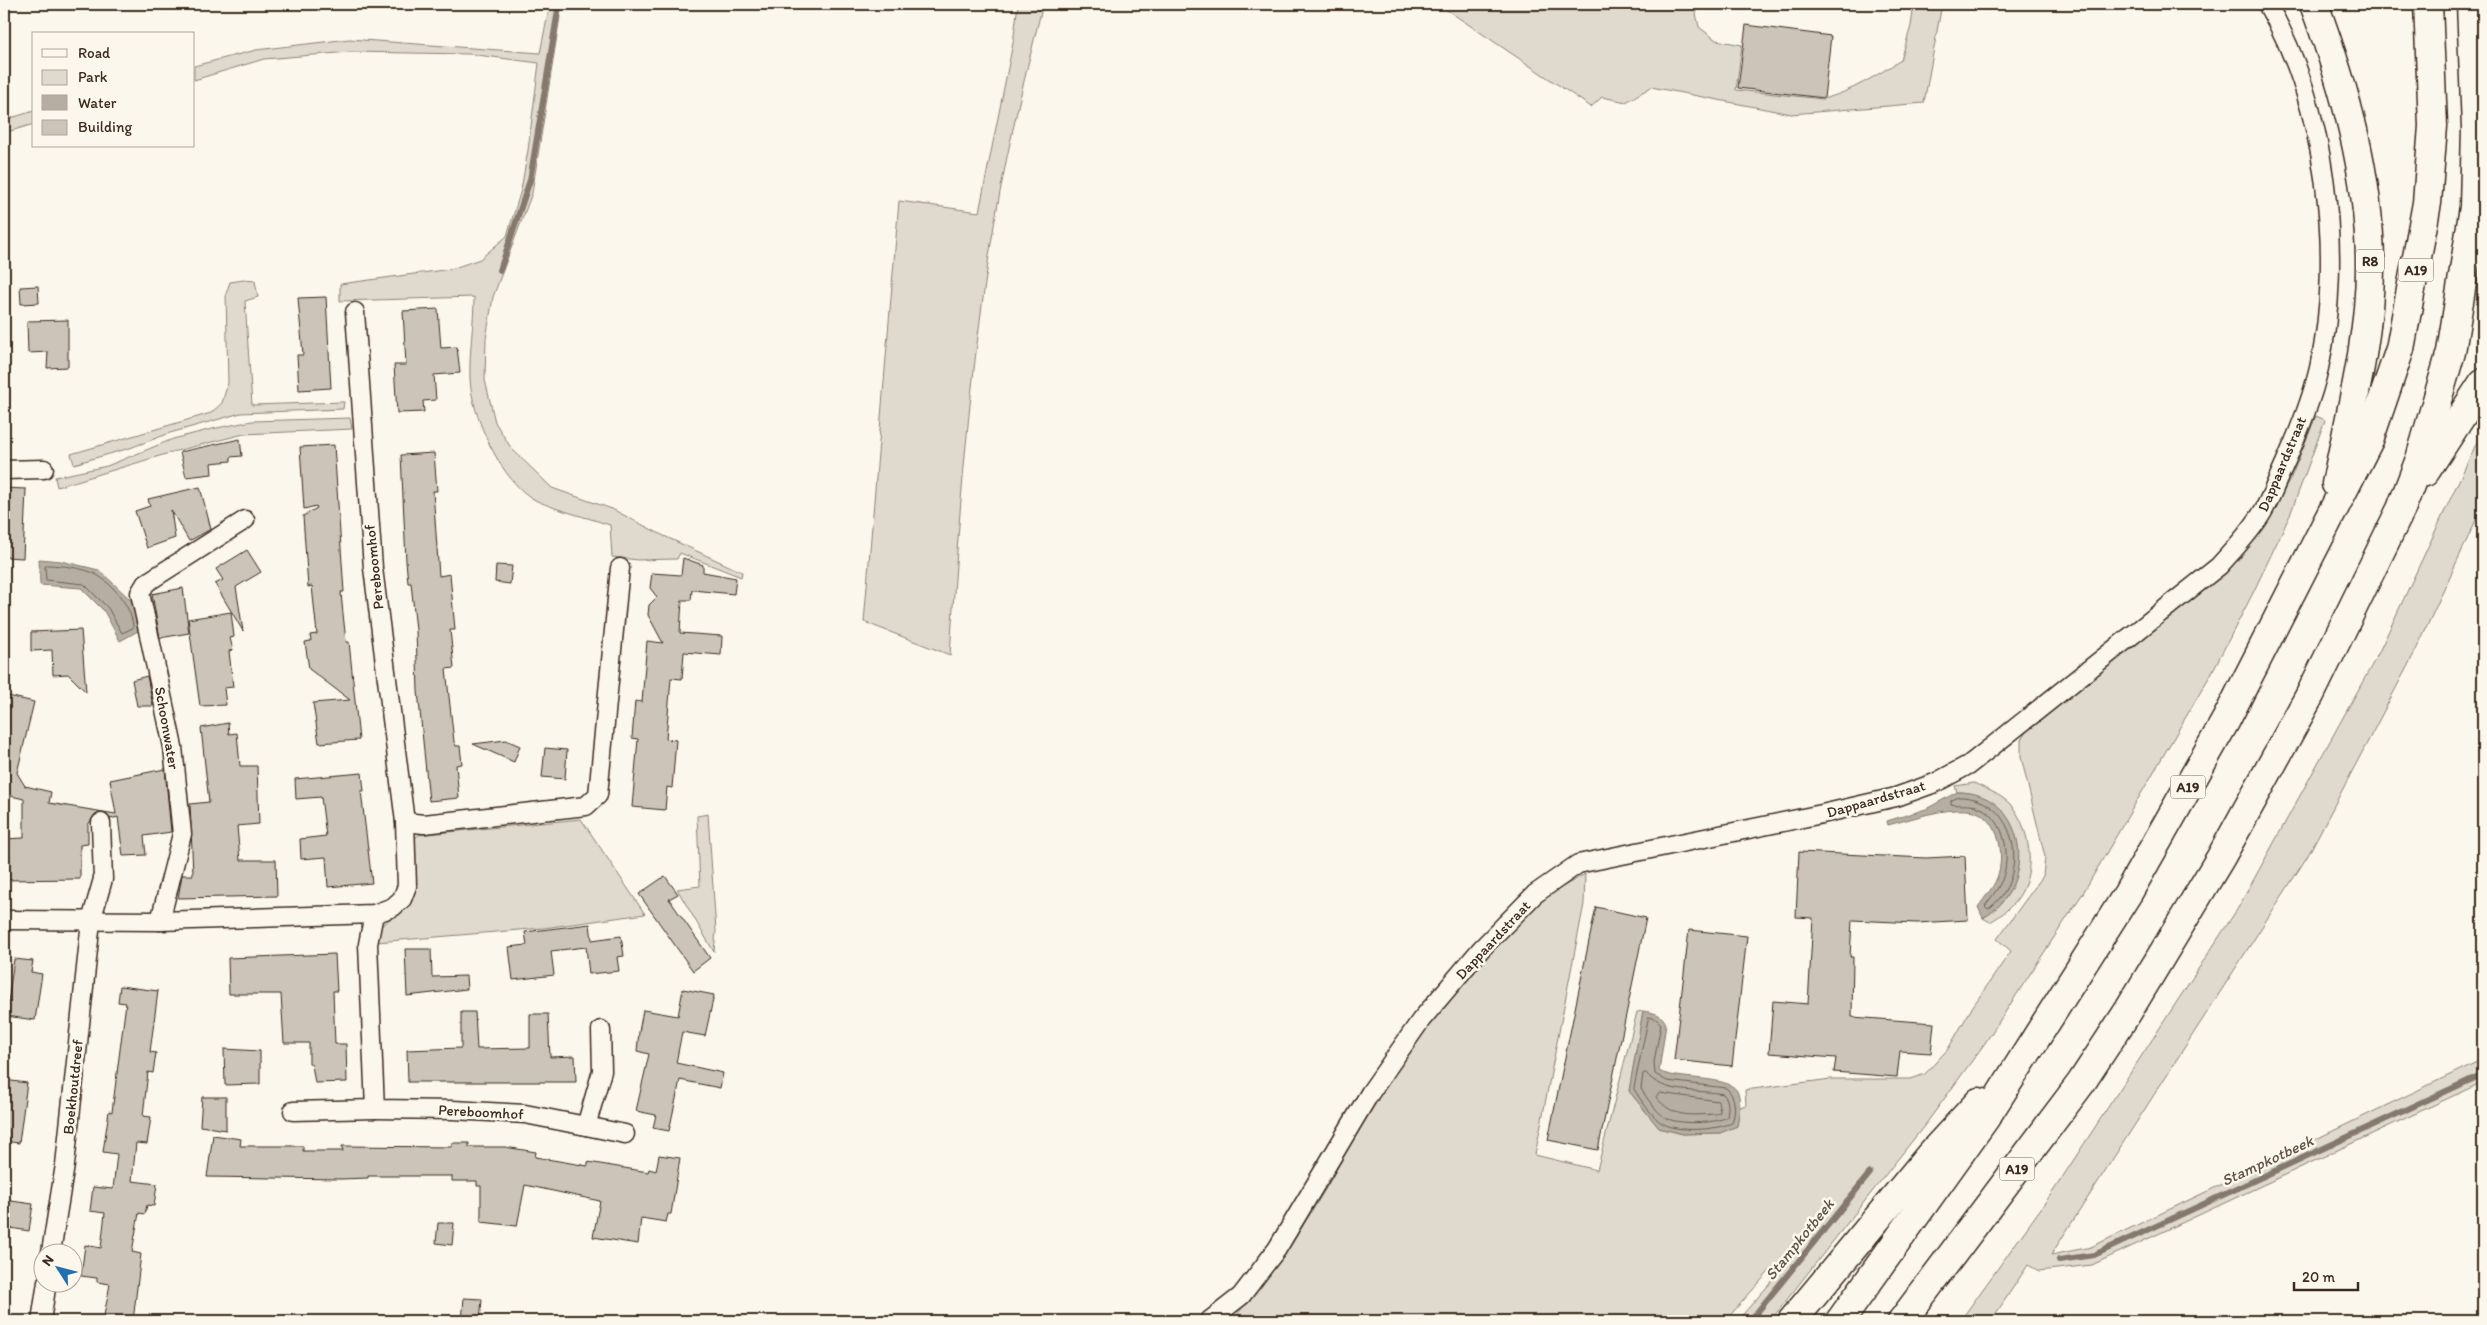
<svg xmlns="http://www.w3.org/2000/svg" width="2487" height="1325" font-family="Itim,sans-serif">
<rect width="100%" height="100%" fill="#fbf7ec"/>
<filter id="ink" filterUnits="userSpaceOnUse"><feTurbulence type="fractalNoise" baseFrequency=".02" numOctaves="2"/><feDisplacementMap in="SourceGraphic" scale="10" xChannelSelector="R" yChannelSelector="G"/><feConvolveMatrix kernelMatrix="1 2 1 2 8 2 1 2 1" color-interpolation-filters="sRGB"/></filter>
<g filter="url(#ink)">
<g fill="#dfd9ce" stroke="#8d8276">
<path d="M550,4H562L532,193L493,297L486,339L485,380L495,422L511,448L552,488L612,509L662,535L742,572L741,577L680,553L677,559L638,560L612,557L610,525C586,517 560,511 537,501C502,484 471,415 470,378C469,351 474,324 474,297L340,301V284L451,269L480,259L507,236L521,190L528,150L539,63L469,54L350,52L264,59L194,80V66L256,50L349,39L540,53Z"/>
<path d="M1018,4H1043C1022,87 1002,171 989,256C969,388 958,522 950,655L864,622L899,201L979,212L1013,43Z"/>
<path d="M1438,4H1694L1699,27L1716,40L1742,45L1736,90L1823,99C1851,92 1877,75 1901,60L1911,26L1914,4H1942L1924,103L1791,114L1651,87L1626,102L1602,97L1591,107Z"/>
<polygon points="34,111 34,124 4,133 4,120"/>
<polygon points="244,280 255,281 258,297 245,301 252,405 344,402 343,409 241,413 170,433 130,448 74,464 71,454 211,413 222,403 228,383 226,294 230,282"/>
<polygon points="2316,416 2325,420 2290,515 2253,593 2211,674 2083,893 1985,1043 1928,1121 1770,1321 1737,1321 1781,1271 1775,1265 1725,1321 1232,1321 1289,1248 1326,1188 1381,1089 1412,1043 1506,934 1550,894 1585,874 1584,904 1535,1155 1597,1170 1637,1012 1643,1011 1629,1091 1659,1128 1683,1134 1720,1133 1737,1126 1740,1107 1746,1105 1745,1090 1831,1079 1911,1079 1925,1074 1948,1049 1973,1006 2011,951 1997,939 2043,876 2045,857 2021,757 2021,740 2027,730 2223,571 2257,536 2290,480"/>
<polygon points="350,418 352,429 244,434 176,451 57,487 55,477 107,466 173,439 212,429 252,421"/>
<polygon points="2483,429 2483,505 2416,650 2307,857 2051,1255 2091,1247 2483,1059 2483,1082 2092,1265 2039,1271 2028,1265 1991,1321 1960,1321 2054,1190 2238,908 2378,654"/>
<path d="M1974,783C1986,789 2000,794 2010,804C2028,824 2035,862 2024,887C2018,902 2003,915 1990,922L1983,918C2041,885 2025,791 1957,792L1955,786Z"/>
<polygon points="708,814 716,931 714,952 677,889 700,886 697,816"/>
<polygon points="581,819 645,914 543,928 377,942 381,926 404,908 414,895 416,885 412,842 418,835"/>
</g>
<g fill="#b6aea2" stroke="#85796d">
<polygon points="39,559 61,561 99,570 132,601 140,630 120,641 104,611 81,588 40,585"/>
<path d="M1957,792C2027,791 2040,886 1983,918L1978,907C1985,897 1993,888 1997,878C2006,854 1999,812 1967,810C1942,808 1912,819 1888,825L1887,821L1926,809Z"/>
<path d="M1643,1011C1653,1013 1662,1013 1666,1024L1659,1071C1676,1081 1728,1075 1737,1091C1742,1100 1739,1115 1737,1126L1720,1133L1683,1134L1659,1128L1629,1091Z"/>
</g>
<g fill="none" stroke-linecap="round" stroke-linejoin="round">
<g stroke="#6c5f53" stroke-width="1">
<path d="M47,565C60,565 86,568 97,575C114,585 133,609 133,628L122,633L108,608L84,584L46,580L45,567Z"/>
<path d="M1959,797C2018,796 2032,879 1988,909L1985,906C1991,897 1998,890 2002,880C2011,856 2006,821 1981,808C1972,803 1961,806 1951,804V801Z"/>
<path d="M1649,1017L1656,1019L1661,1024L1654,1062L1655,1074L1667,1081L1726,1088C1736,1096 1736,1111 1732,1123C1715,1130 1678,1133 1662,1123C1654,1119 1639,1098 1634,1089Z"/>
<path d="M1646,1073C1663,1095 1698,1089 1723,1094C1730,1100 1728,1110 1727,1117C1715,1124 1676,1125 1664,1117C1655,1110 1647,1098 1641,1089L1643,1074Z"/>
<path d="M1660,1093L1718,1101L1720,1112L1716,1114C1690,1115 1674,1119 1656,1097Z"/>
</g>
<g stroke="#85796d" stroke-width="6">
<polyline points="500,270 530,180 559,4"/>
<polyline points="2059,1260 2094,1255 2483,1074"/>
<polyline points="1750,1321 1870,1173"/>
</g>
</g>
<g fill="#ccc4b9" stroke="#3b2a1e">
<polygon points="1746,25 1831,36 1824,98 1738,88"/>
<polygon points="38,286 39,303 21,304 20,287"/>
<polygon points="326,297 331,388 299,390 297,355 303,355 298,298"/>
<polygon points="438,309 441,348 457,347 460,373 434,375 436,400 423,401 424,412 397,413 394,365 406,365 403,311"/>
<polygon points="68,320 68,367 47,368 48,352 28,353 27,321"/>
<polygon points="240,439 242,456 231,457 231,461 211,463 212,474 186,477 180,452"/>
<polygon points="334,445 344,592 341,592 342,604 346,642 349,642 359,740 319,743 313,703 350,700 309,669 305,642 311,641 310,635 317,634 312,586 308,587 303,516 317,508 316,506 304,509 300,447"/>
<polygon points="434,453 437,491 433,491 439,576 450,574 455,630 450,630 454,668 446,669 454,742 456,746 460,746 462,764 456,765 459,798 429,801 418,691 416,630 411,583 408,583 406,561 401,455"/>
<polygon points="200,487 211,529 189,541 171,510 175,538 147,548 135,511 150,506 148,499"/>
<polygon points="4,488 26,489 23,558 4,557"/>
<polygon points="247,550 261,572 236,587 243,631 215,584 223,580 216,569"/>
<polygon points="683,558 703,565 703,572 736,578 734,594 692,590 691,600 682,600 680,633 722,636 721,655 684,652 682,679 671,678 666,739 676,740 672,788 667,787 665,810 632,807 638,739 632,738 635,701 642,702 647,641 663,643 648,615 649,605 657,597 650,588 652,573 681,575"/>
<polygon points="496,565 512,566 510,584 495,582"/>
<polygon points="183,588 189,633 160,638 152,594"/>
<polygon points="231,612 234,637 230,638 233,650 229,651 233,687 224,688 226,705 200,706 188,619"/>
<polygon points="81,630 86,692 68,674 53,675 52,650 31,651 31,632"/>
<polygon points="147,676 153,706 137,706 132,680"/>
<polygon points="4,695 34,702 17,773 25,786 51,792 49,803 116,814 110,780 165,769 171,832 144,836 146,855 123,856 118,817 110,819 106,814 100,812 95,814 88,825 88,844 80,845 80,879 4,880 4,839 24,838 24,799 11,796 10,799 4,798"/>
<polygon points="228,723 229,734 237,733 240,766 257,766 259,824 237,826 240,860 276,860 277,896 178,898 182,875 193,875 190,804 209,802 201,728"/>
<polygon points="506,740 520,746 514,762 473,744"/>
<polygon points="545,748 567,750 565,779 542,777"/>
<polygon points="362,773 364,791 361,791 372,883 328,887 326,857 301,859 300,839 326,836 321,797 296,799 295,779"/>
<polygon points="1799,852 1926,858 1965,856 1968,920 1917,923 1852,920 1850,957 1853,957 1852,1017 1934,1023 1931,1053 1900,1051 1897,1077 1834,1072 1836,1058 1769,1053 1773,1001 1808,1004 1813,918 1796,917"/>
<polygon points="665,876 678,894 669,899 710,958 693,971 639,894"/>
<polygon points="1596,907 1646,918 1598,1150 1548,1140"/>
<polygon points="590,924 592,940 621,936 624,956 617,957 619,971 589,974 586,947 551,951 554,975 513,980 509,947 527,945 525,932"/>
<polygon points="1689,930 1747,936 1732,1066 1674,1060"/>
<polygon points="405,949 431,949 432,977 466,976 467,989 407,996"/>
<polygon points="335,954 337,991 333,991 335,1044 346,1044 347,1082 315,1083 312,1065 309,1063 309,1043 284,1043 281,994 229,994 228,958"/>
<polygon points="14,959 33,961 31,972 42,974 35,1020 6,1016"/>
<polygon points="120,986 158,991 150,1052 156,1053 153,1073 148,1072 143,1116 151,1117 147,1144 136,1143 132,1181 157,1184 154,1206 147,1205 145,1214 139,1213 132,1252 141,1254 133,1321 103,1321 110,1284 97,1282 97,1278 81,1276 85,1245 101,1248 105,1213 90,1211 93,1187 113,1189 117,1154 103,1152 109,1111 112,1112 126,1003 118,1002"/>
<polygon points="683,989 714,995 705,1036 682,1032 676,1063 723,1073 720,1088 680,1080 669,1131 653,1128 656,1115 636,1111 649,1054 637,1051 639,1032 643,1010 678,1016"/>
<polygon points="461,1012 475,1012 477,1049 530,1048 530,1014 548,1014 550,1057 575,1056 576,1082 408,1082 407,1050 461,1048"/>
<polygon points="224,1049 260,1051 260,1084 225,1085"/>
<polygon points="4,1080 27,1083 19,1143 4,1141"/>
<polygon points="202,1097 226,1097 226,1130 200,1126"/>
<polygon points="213,1135 241,1139 240,1146 303,1146 303,1151 343,1151 342,1146 452,1147 452,1143 469,1143 469,1147 505,1147 536,1152 535,1157 588,1166 588,1162 648,1172 649,1169 656,1171 659,1155 680,1158 671,1214 668,1214 666,1222 641,1218 638,1244 593,1237 600,1201 525,1185 517,1226 481,1222 481,1186 477,1186 477,1181 452,1181 452,1176 368,1176 368,1178 340,1179 207,1177"/>
<polygon points="4,1200 33,1204 29,1231 4,1227"/>
<polygon points="438,1223 454,1223 452,1245 436,1243"/>
<polygon points="464,1298 482,1299 480,1321 462,1321"/>
</g>
<g fill="none" stroke-linecap="round" stroke-linejoin="round">
<g stroke="#3b2a1e" stroke-width="21">
<g id="minor">
<polyline points="4,470 44,469"/>
<polyline points="405,822 424,824 586,806 598,795 620,568"/>
<polyline points="374,914 368,944 375,1109 453,1110 525,1114 586,1126 602,1071 601,1030"/>
<polyline points="4,920 160,921 374,914 393,907 402,899 407,886 405,822 373,568 355,312"/>
<polyline points="160,921 182,834 173,747 140,593 146,583 245,520"/>
<polyline points="293,1111 375,1109"/>
<polyline points="586,1126 625,1134"/>
<polyline points="51,1252 65,1165 91,921 103,879 101,823"/>
<polyline points="41,1321 47,1282"/>
<path d="M1209,1321L1241,1296L1277,1249L1370,1093L1421,1020L1481,949L1535,894L1578,864L1822,814L1896,797L1935,783L1970,764L2219,566C2234,549 2250,533 2262,513C2270,500 2275,485 2281,472C2296,439 2311,403 2319,368C2344,257 2326,102 2267,4"/>
</g>
</g>
<g stroke="#3b2a1e" stroke-width="31">
<g id="motorway">
<path d="M2314,4C2345,88 2370,176 2370,267C2370,339 2350,414 2336,484"/>
<polyline points="2425,472 2483,383"/>
<polyline points="1792,1321 1930,1155 1979,1102"/>
<polyline points="1840,1321 1986,1117 2128,893 2226,720 2369,440 2400,349 2427,203 2433,126 2428,4"/>
<polyline points="1902,1321 2081,1083 2127,1013 2221,857 2310,695 2401,509 2420,459 2451,352 2474,207 2476,128 2471,4"/>
</g>
</g>
<use href="#minor" stroke="#fbf7ec" stroke-width="18"/>
<use href="#motorway" stroke="#fbf7ec" stroke-width="28"/>
</g>
</g>
<g text-anchor="middle" stroke-width="5" stroke-linejoin="round" paint-order="stroke">
<g fill="#fbf7ec" stroke="#75685c" stroke-width="1">
<rect x="2356" y="249.5" width="28" height="23" rx="4"/>
<rect x="2398.5" y="258.5" width="35" height="23" rx="4"/>
<rect x="2170.5" y="775.5" width="35" height="23" rx="4"/>
<rect x="1999.5" y="1157.5" width="35" height="23" rx="4"/>
</g>
<g font-size="14" font-weight="bold" fill="#3b2a1e">
<text x="2370" y="266">R8</text>
<text x="2416" y="275">A19</text>
<text x="2188" y="792">A19</text>
<text x="2017" y="1174">A19</text>
</g>
<g font-size="15" fill="#3b2a1e" stroke="#fbf7ec">
<text transform="translate(2282 464) rotate(-67)" y="5">Dappaardstraat</text>
<text transform="translate(374 567) rotate(-96)" y="5">Pereboomhof</text>
<text transform="translate(167 728) rotate(80)" y="5">Schoonwater</text>
<text transform="translate(1876 799) rotate(-16)" y="5">Dappaardstraat</text>
<text transform="translate(1493 940) rotate(-47)" y="5">Dappaardstraat</text>
<text transform="translate(73 1087) rotate(-84)" y="5">Boekhoutdreef</text>
<text transform="translate(481 1112) rotate(3)" y="5">Pereboomhof</text>
</g>
<g font-size="16" font-style="italic" fill="#605246" stroke="#fbf7ec">
<text transform="translate(2267 1160) rotate(-25)" y="6">Stampkotbeek</text>
<text transform="translate(1799 1239) rotate(-51)" y="6">Stampkotbeek</text>
</g>
</g>
<rect width="2487" height="1325" fill="none" stroke="#fbf7ec" stroke-width="20"/>
<rect x="10" y="10" width="2467" height="1305" fill="none" stroke="#3b2a1e" stroke-width="2" filter="url(#ink)"/>
<rect x="32" y="32" width="162" height="115" fill="#fbf7ec" stroke="#aea59a"/>
<rect x="42" y="49" width="25" height="8" fill="#fbf7ec" stroke="#aea59a"/>
<text x="78" y="58" font-size="15" fill="#3b2a1e">Road</text>
<rect x="42" y="70" width="25" height="15" fill="#dfd9ce" stroke="#aea59a"/>
<text x="78" y="82" font-size="15" fill="#3b2a1e">Park</text>
<rect x="42" y="95" width="25" height="15" fill="#b6aea2" stroke="#aea59a"/>
<text x="78" y="108" font-size="15" fill="#3b2a1e">Water</text>
<rect x="42" y="120" width="25" height="15" fill="#ccc4b9" stroke="#aea59a"/>
<text x="78" y="132" font-size="15" fill="#3b2a1e">Building</text>
<g transform="translate(58 1268) rotate(306)"><circle r="24" fill="#fbf7ec" stroke="#aea59a"/>
<path d="M0-4L9 19L0 12L-9 19Z" fill="#1f6fb2"/>
<text y="-8" font-size="14" font-weight="bold" text-anchor="middle" fill="#3b2a1e">N</text>
</g>
<path d="M2294 1282v8h64v-8" fill="none" stroke="#3b2a1e" stroke-width="2.5"/>
<text x="2302" y="1282" font-size="15" fill="#3b2a1e" stroke="#fbf7ec" stroke-width="4" paint-order="stroke">20 m</text>
</svg>
